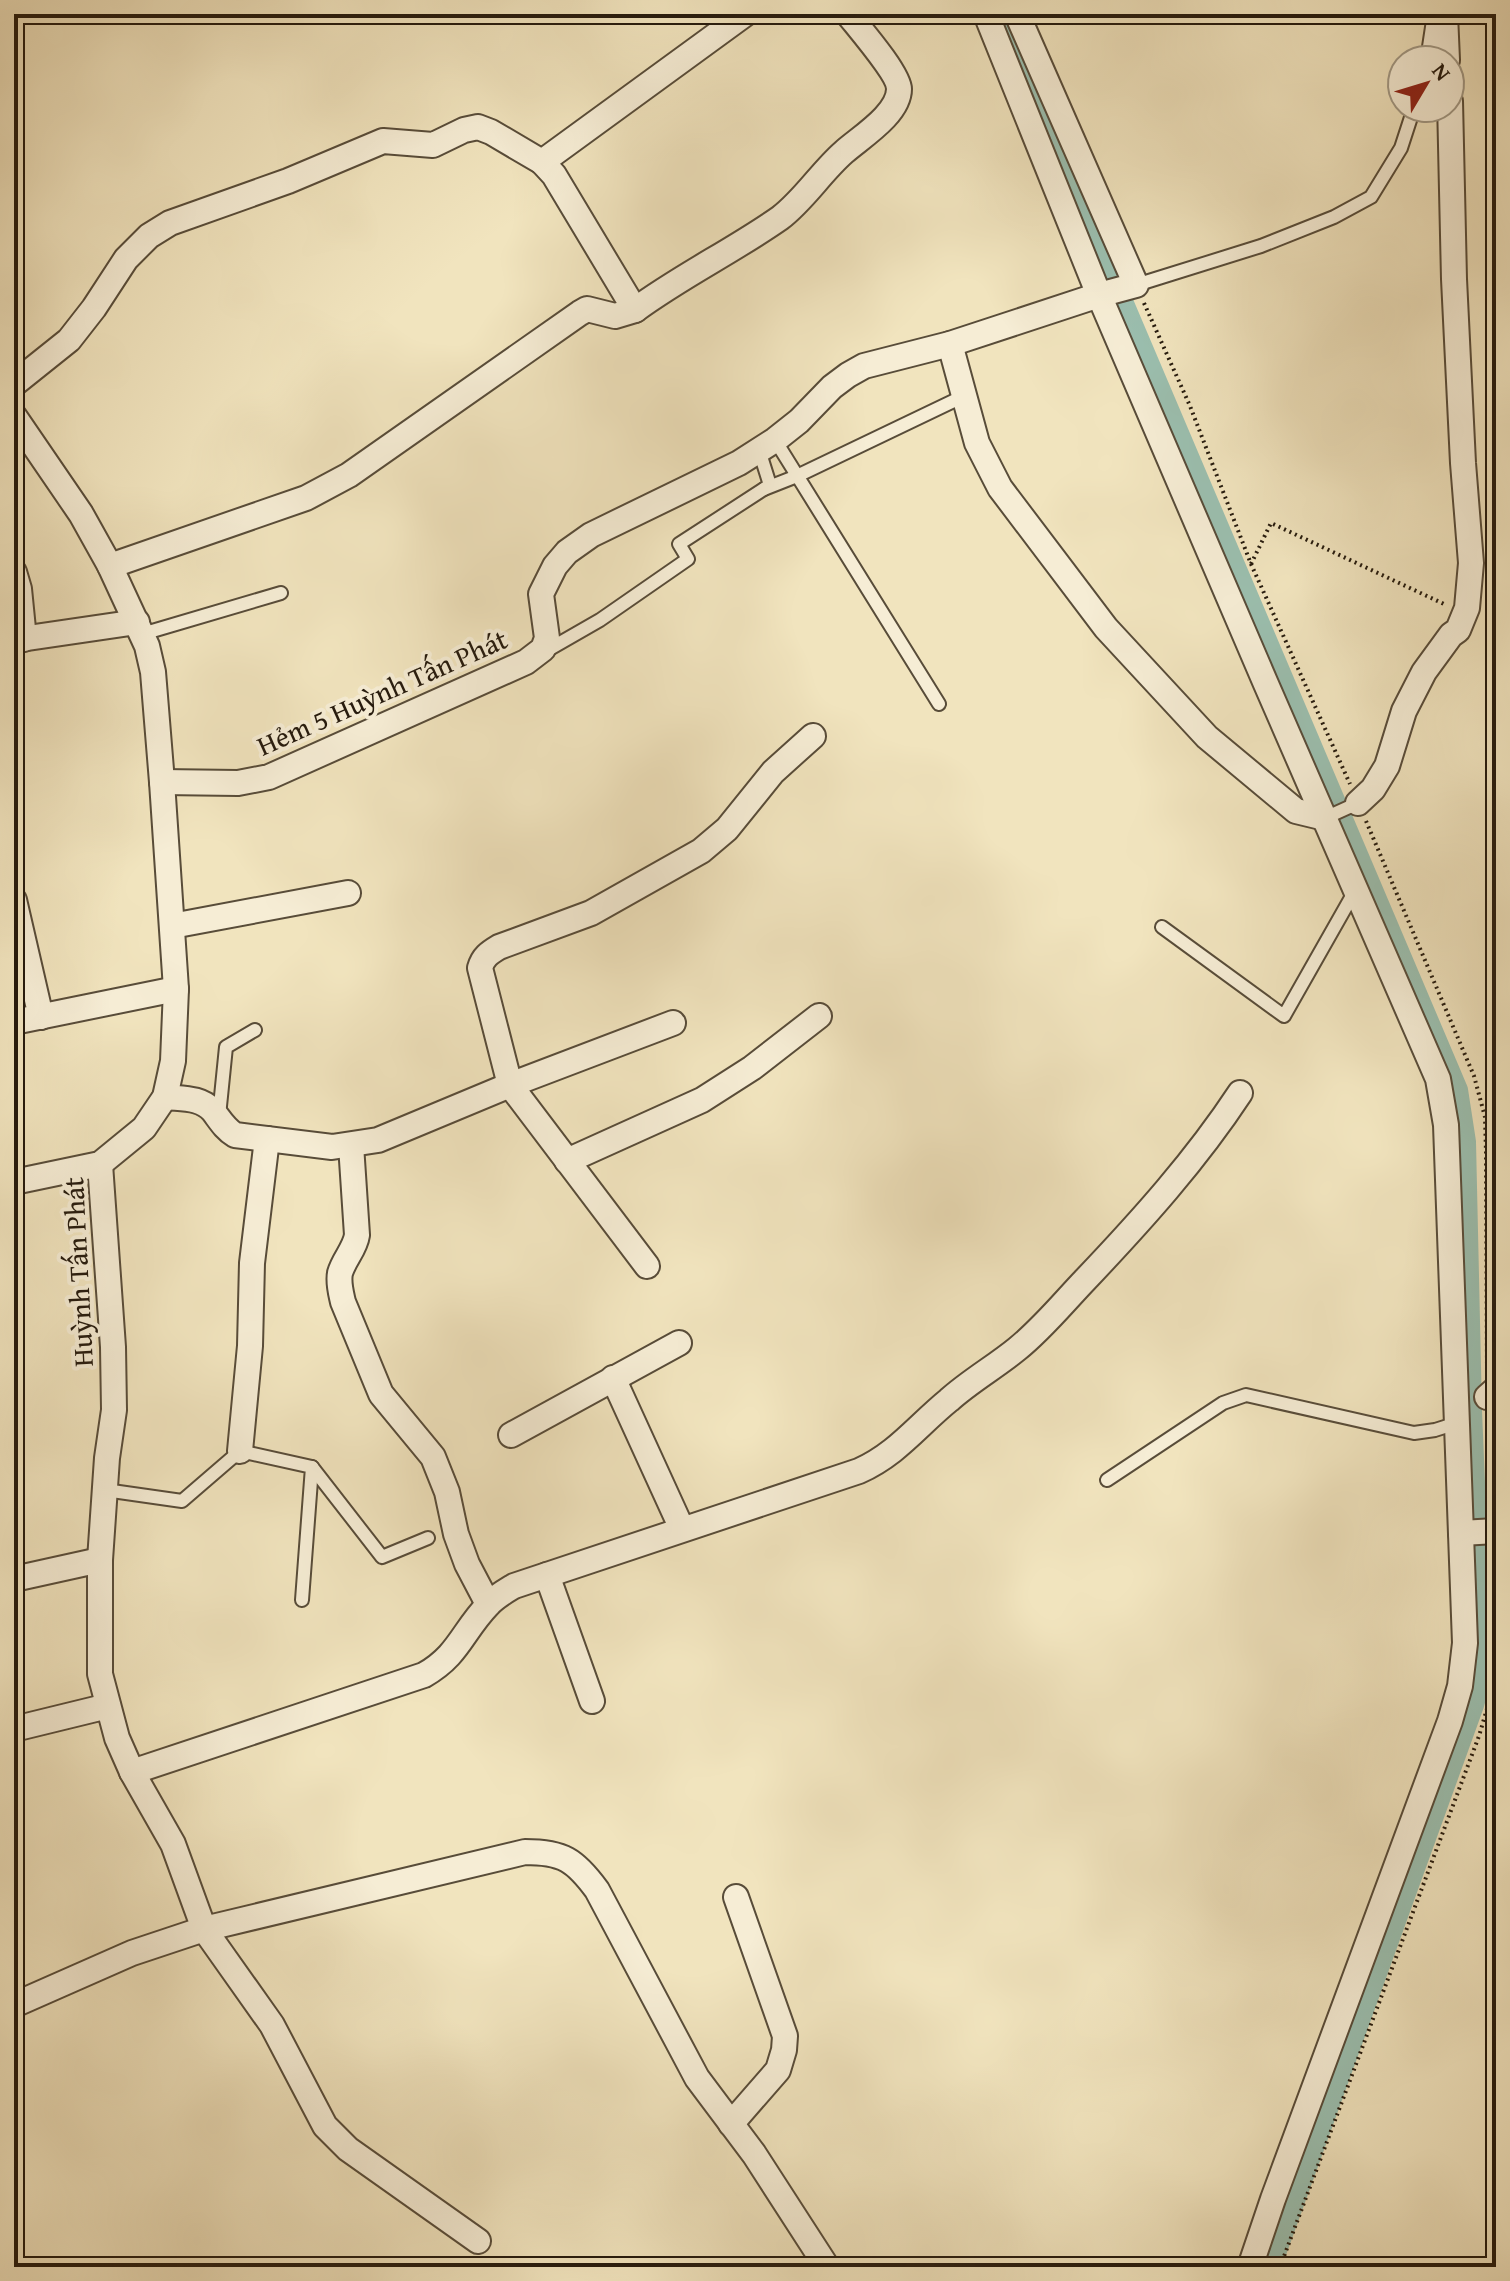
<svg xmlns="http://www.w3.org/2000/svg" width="1510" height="2281" font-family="'Gentium Book Plus',serif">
<rect width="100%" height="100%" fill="#f1e4be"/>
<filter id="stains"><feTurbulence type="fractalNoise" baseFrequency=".0025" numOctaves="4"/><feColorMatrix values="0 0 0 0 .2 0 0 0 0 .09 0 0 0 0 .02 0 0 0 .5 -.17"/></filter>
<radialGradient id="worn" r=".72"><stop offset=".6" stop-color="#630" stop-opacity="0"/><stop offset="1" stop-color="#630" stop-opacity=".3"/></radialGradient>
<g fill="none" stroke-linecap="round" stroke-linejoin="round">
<polyline stroke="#9bbfaf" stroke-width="22" points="1000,14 1457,1090 1465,1142 1471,1411 1480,1625 1479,1683 1473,1705 1270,2267"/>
<g stroke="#584c39" stroke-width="16">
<g id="lane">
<polyline points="1427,60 1434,14"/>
<polyline points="1136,285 1261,246 1334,217 1371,197 1401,148 1414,108"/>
<polyline points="775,440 939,704"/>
<polyline points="764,489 797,476 964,396"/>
<polyline points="142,634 281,593"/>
<polyline points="546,651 600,620 688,559 679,544 770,485 759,450"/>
<polyline points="1325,818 1358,803"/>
<polyline points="1162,927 1284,1016 1356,889"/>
<polyline points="219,1116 226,1047 255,1030"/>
<polyline points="312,1467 382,1557 428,1538"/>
<polyline points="1107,1480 1223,1403 1246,1395 1414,1433 1435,1430 1457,1423"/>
<polyline points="105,1490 182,1501 240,1451 312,1467 302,1600"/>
</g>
</g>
<g stroke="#584c39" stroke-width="28">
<g id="street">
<polyline points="986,14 1099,295 1266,684 1438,1079 1446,1125 1465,1643 1460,1686 1450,1721 1273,2199 1250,2267"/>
<polyline points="1445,14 1447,60"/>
<polyline points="542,162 554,175 635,310"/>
<polyline points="950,344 977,443 1000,488 1106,628 1207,737 1296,811 1325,818"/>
<polyline points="14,384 69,340 94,308 126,259 149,236 170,223 288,181 383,141 433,145 464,130 478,127 491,132 542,162 745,14"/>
<polyline points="14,416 81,514 110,566 147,646 153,672 162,782 176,989 173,1061 165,1097 144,1128 100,1164 14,1182"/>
<path d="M110,566L306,498L349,475L580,313L587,309L615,316L635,310C681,276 733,251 780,218C804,200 821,172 844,152C861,137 899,114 899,89C899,74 859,28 848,14"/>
<polyline points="14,572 19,589 24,639"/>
<polyline points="14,640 137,622"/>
<polyline points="162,782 238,783 269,777 526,662 543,649 547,638 541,594 555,566 567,552 591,535 739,463 775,440 799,421 832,387 848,375 864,366 950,344 1099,295 1136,285 1017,14"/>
<polyline points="1358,803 1373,789 1387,766 1404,711 1424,672 1451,635 1458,630 1467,608 1471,563 1463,463 1454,279 1450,101"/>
<polyline points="14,900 41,1017"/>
<polyline points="172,926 348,893"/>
<polyline points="14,1022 176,989"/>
<path d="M165,1097C182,1099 201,1097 213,1111C220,1120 225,1129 235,1135L332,1147L378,1140L510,1085L673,1023"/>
<path d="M351,1145L357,1235C355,1249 344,1259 340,1273C338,1283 341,1293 343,1302L381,1394L433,1457L447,1492L456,1534L467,1564L488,1604"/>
<polyline points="567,1161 702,1100 752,1068 819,1016"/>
<polyline points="100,1164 113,1347 114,1410 107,1458 100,1560 100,1674 117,1738 132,1772 173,1844 204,1929 272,2025 325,2126 348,2149 478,2241"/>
<path d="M647,1266L510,1085L480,968C483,957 489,953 499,947L591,913L701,851L727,829L773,772L813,736"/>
<polyline points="613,1378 682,1529"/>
<polyline points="1487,1397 1496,1389"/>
<polyline points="511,1435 679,1343"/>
<polyline points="240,1451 250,1346 252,1263 267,1139"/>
<polyline points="1461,1533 1496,1531"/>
<polyline points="547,1575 592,1701"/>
<polyline points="14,1579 100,1560"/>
<polyline points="14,1729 108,1706"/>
<path d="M132,1772L424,1675C459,1655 462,1632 488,1605C495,1597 504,1592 514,1586L859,1471C897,1454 917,1426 949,1400C970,1381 995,1367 1017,1349C1042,1329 1063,1303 1085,1280C1141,1221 1196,1160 1240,1093"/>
<path d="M14,2005L132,1953L204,1929L525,1852C563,1852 575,1860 597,1890L697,2078L754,2154L827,2267"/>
<polyline points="731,2124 778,2070 784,2050 785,2036 736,1897"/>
</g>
</g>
<g stroke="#251a0d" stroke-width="4" stroke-dasharray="2 4" stroke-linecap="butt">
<polyline points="1144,303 1190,406 1251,564 1350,784"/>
<polyline points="1251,564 1271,523 1444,604"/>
<polyline points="1366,821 1474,1076 1485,1117 1486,1151 1487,1369"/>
<polyline points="1488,1418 1494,1509"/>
<polyline points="1280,2267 1479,1736 1489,1702 1496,1661"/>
</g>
<use href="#lane" stroke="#f6edd5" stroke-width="12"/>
<use href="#street" stroke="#f6edd5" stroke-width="24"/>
</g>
<g text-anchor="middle" stroke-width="8" stroke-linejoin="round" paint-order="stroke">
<g font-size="28" fill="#251a0d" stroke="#f6edd5">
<text transform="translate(382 692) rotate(-24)" y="10">Hẻm 5 Huỳnh Tấn Phát</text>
<text transform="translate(78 1272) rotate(-93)" y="10">Huỳnh Tấn Phát</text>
</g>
</g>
<rect width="1510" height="2281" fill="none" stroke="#f1e4be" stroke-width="48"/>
<rect x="16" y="16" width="1478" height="2249" fill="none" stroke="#251a0d" stroke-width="4"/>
<rect x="24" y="24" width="1462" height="2233" fill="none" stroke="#251a0d" stroke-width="2"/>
<g transform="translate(1426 84) rotate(52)"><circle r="38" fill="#f6edd5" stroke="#a29985" stroke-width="2"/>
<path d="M0-6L14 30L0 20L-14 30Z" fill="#8f2418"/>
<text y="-12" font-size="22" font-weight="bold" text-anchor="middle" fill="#251a0d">N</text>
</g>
<rect width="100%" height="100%" filter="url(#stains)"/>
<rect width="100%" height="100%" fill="url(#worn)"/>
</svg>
